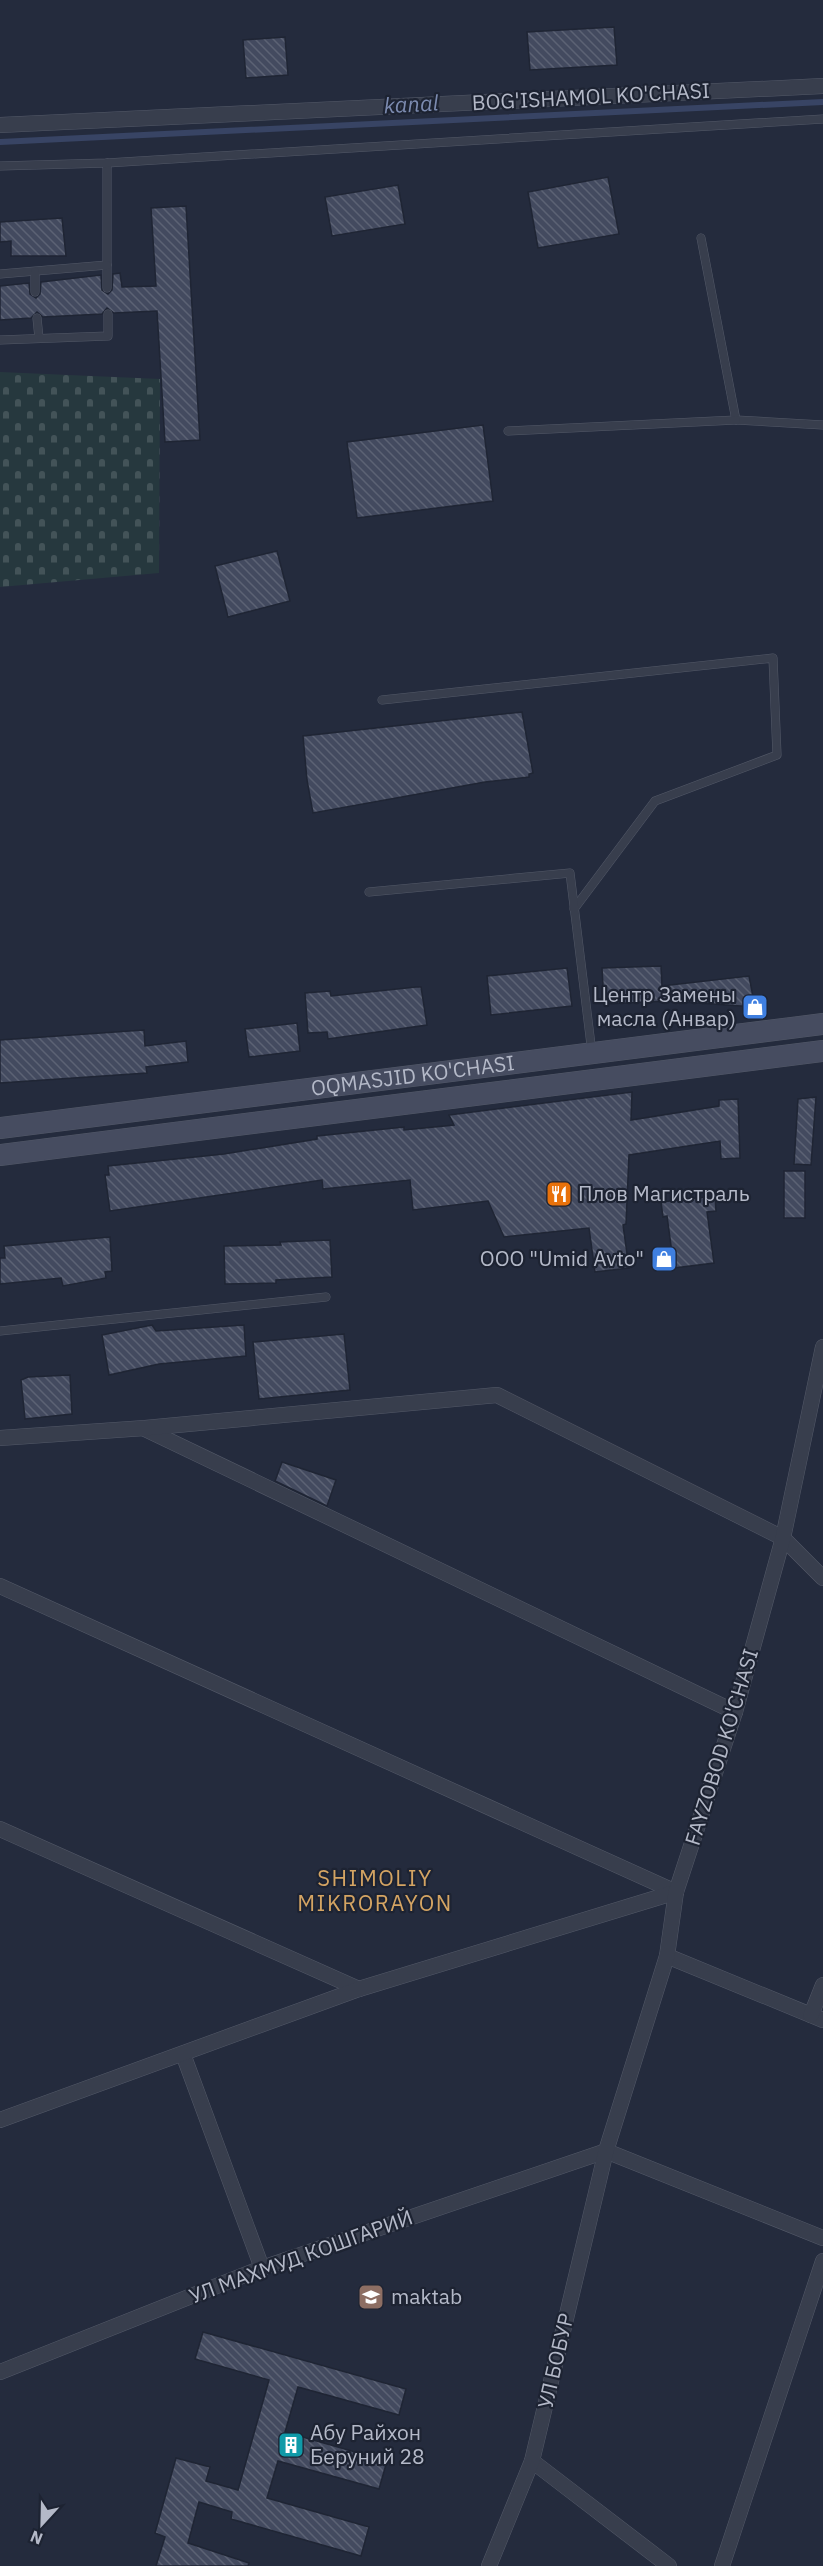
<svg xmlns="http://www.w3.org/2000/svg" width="823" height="2566" font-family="'IBM Plex Sans',sans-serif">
<defs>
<pattern id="cemetery-stones" width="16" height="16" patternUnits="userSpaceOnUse" patternTransform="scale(1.5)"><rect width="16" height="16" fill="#26383e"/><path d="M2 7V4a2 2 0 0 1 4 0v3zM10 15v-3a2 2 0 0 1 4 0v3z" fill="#435358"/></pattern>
<pattern id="building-back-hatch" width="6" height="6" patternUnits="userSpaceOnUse" patternTransform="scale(1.5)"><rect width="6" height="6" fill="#434a5f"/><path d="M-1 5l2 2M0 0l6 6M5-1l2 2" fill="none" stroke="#5c6274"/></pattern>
</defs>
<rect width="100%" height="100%" fill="#242b3d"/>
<polygon fill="url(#cemetery-stones)" points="0,372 160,379 159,573 0,587"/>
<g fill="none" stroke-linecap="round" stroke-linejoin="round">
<polyline stroke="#384464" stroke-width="6" points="0,142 823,102"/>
</g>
<g fill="url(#building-back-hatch)" stroke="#1f2534" stroke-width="1.5">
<polygon points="614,27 617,65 530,70 527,32"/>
<polygon points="285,37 288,75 246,78 243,40"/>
<polygon points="608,177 619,234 538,248 528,192"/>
<polygon points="398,185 405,224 332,236 325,197"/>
<polygon points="186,206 200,440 165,442 157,311 114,313 107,308 102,314 43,317 37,312 31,318 0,320 0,286 29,283 30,294 36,298 40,294 41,282 101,275 102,290 108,294 112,290 113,274 120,273 122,287 156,286 151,208"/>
<polygon points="62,218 66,256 11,256 11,241 0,242 0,222"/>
<polygon points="483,425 493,501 357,518 347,442"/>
<polygon points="277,551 290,601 228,617 215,566"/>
<polygon points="522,712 533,773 529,774 529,777 485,782 313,813 307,780 303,736"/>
<polygon points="661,966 662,986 749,976 755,1007 669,1001 604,1004 602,968"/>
<polygon points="567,968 572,1006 491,1015 487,976"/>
<polygon points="416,987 421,987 427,1025 328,1039 327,1032 308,1033 305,993 330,991 331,996"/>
<polygon points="297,1023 300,1051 249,1057 245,1029"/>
<polygon points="144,1030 145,1046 186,1041 188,1062 146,1067 147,1073 0,1083 0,1040"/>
<polygon points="632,1092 631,1120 719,1106 719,1100 738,1099 740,1158 721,1159 720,1141 629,1155 626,1224 623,1225 629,1268 595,1272 589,1228 504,1237 488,1201 413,1210 410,1180 323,1189 322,1180 110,1211 105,1175 109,1175 108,1166 224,1154 317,1139 317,1136 404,1127 404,1130 454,1125 449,1115"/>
<polygon points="816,1097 811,1165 794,1164 798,1099"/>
<rect x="784" y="1171" width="21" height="47"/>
<polygon points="715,1196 716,1211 707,1212 714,1263 674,1268 667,1216 663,1217 661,1202"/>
<polygon points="110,1237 112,1271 105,1272 106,1278 63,1286 61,1278 0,1284 0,1258 5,1258 4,1246"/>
<polygon points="330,1240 332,1277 276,1280 276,1283 225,1284 224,1246 281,1245 280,1242"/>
<polygon points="152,1325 156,1331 244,1325 246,1356 159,1364 109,1375 102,1335"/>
<polygon points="344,1334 350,1390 259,1399 253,1342"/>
<polygon points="70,1375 72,1414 25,1419 21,1380 28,1377"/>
<polygon points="282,1462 336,1480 327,1506 275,1481"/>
<polygon points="203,2332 406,2389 399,2415 298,2387 285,2432 387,2461 379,2489 278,2461 267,2498 369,2527 361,2556 231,2519 232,2512 199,2502 188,2543 249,2563 248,2566 156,2566 165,2537 155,2533 176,2458 210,2467 206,2481 238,2490 269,2380 195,2359"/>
</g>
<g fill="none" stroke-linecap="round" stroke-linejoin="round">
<g stroke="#535968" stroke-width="9">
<g id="service">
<polyline points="107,163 107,288"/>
<polyline points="0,166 107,163 823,119"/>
<polyline points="701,238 736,420 823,425"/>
<polyline points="0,274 107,265"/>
<polyline points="35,292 35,272"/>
<polyline points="37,318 39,338"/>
<polyline points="0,340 108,336 108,314"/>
<polyline points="508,431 736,420"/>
<polyline points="382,700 773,658 777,755 655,801 574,909"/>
<polyline points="369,892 570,873 592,1053"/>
<polyline points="0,1331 326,1297"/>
</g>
</g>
<g stroke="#535968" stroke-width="16">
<g id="minor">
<polyline points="0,125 823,86"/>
<polyline points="145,1429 735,1712"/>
<polyline points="0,1438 145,1428 497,1395 783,1538 823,1578"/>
<polyline points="0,1586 676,1892"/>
<polyline points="0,1829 359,1989"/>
<polyline points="667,1956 823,2020"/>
<polyline points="811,2015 823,1985"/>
<polyline points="183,2054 262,2268"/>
<polyline points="0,2120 359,1989 676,1892"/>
<polyline points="606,2151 823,2238"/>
<polyline points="0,2372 262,2268 606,2151"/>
<polyline points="532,2461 669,2566"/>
<polyline points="489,2566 532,2461 606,2151 667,1956 676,1892 735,1712 783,1538 823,1347"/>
<polyline points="722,2566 823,2261"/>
</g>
</g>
<g stroke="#535968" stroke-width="22">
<g id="secondary">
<path id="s1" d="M0,1128L823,1024"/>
<polyline points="0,1155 823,1051"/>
</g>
</g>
<use href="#service" stroke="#383e4d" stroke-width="8"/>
<use href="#minor" stroke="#383e4d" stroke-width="15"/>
<use href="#secondary" stroke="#464c60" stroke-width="21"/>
</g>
<defs>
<g id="shop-square" transform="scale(1.35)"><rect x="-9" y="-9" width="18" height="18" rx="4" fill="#3f7fe0" stroke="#1d2332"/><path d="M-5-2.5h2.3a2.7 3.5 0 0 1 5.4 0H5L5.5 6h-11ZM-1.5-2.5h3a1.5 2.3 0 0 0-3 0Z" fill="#fff"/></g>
<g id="restaurant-square" transform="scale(1.35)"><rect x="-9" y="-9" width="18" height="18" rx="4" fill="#e8710a" stroke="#1d2332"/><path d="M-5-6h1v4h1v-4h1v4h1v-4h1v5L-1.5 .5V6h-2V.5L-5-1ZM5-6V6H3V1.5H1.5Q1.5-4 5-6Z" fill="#fff"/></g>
<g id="school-square" transform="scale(1.35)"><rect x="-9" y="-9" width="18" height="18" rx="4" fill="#8d6e63" stroke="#1d2332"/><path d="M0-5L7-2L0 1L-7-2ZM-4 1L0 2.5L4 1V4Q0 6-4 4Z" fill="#fff"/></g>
<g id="building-square" transform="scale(1.35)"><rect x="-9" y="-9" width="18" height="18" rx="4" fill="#0f9aa8" stroke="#1d2332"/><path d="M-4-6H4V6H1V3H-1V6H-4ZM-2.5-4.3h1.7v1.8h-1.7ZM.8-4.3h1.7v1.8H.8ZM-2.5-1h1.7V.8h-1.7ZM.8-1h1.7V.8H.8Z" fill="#fff"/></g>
</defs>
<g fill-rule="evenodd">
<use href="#shop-square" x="755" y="1007"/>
<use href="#restaurant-square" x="559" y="1194"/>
<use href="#shop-square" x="664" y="1259"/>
<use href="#school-square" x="371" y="2297"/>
<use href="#building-square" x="291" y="2445"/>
</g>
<g text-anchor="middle" stroke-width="4.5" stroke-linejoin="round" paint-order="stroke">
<g font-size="21" fill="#b4b9c8" stroke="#1d2332">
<text transform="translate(591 97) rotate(-3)" y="7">BOG'ISHAMOL KO'CHASI</text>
<text dy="7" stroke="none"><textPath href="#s1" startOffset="416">OQMASJID KO'CHASI</textPath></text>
<text transform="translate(722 1747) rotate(-73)" y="7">FAYZOBOD KO'CHASI</text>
<text transform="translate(301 2257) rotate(-20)" y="7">УЛ МАХМУД КОШГАРИЙ</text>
<text transform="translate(556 2361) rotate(-77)" y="7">УЛ БОБУР</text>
</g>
<g font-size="21" fill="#b4b9c8" stroke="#1d2332" text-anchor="start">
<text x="736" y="1002" text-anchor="end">Центр Замены<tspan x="736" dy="24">масла (Анвар)</tspan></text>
<text x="578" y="1201">Плов Магистраль</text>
<text x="644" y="1266" text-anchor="end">ООО "Umid Avto"</text>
<text x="391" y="2304">maktab</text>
<text x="310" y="2440">Абу Райхон<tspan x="310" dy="24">Беруний 28</tspan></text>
</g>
<g font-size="22" font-style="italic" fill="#7c8bb0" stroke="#1d2332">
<text transform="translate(411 104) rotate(-3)" y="8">kanal</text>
</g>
<g font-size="22" letter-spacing="1.5" fill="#d4a463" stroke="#1d2332">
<text x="375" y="1886">SHIMOLIY<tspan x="375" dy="25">MIKRORAYON</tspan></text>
</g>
</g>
<g transform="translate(42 2524) rotate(202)" stroke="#1d2332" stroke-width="4.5" paint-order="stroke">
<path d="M0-4.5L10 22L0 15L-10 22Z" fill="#b4b9c8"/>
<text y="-9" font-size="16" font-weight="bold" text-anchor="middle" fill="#b4b9c8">N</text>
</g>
</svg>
